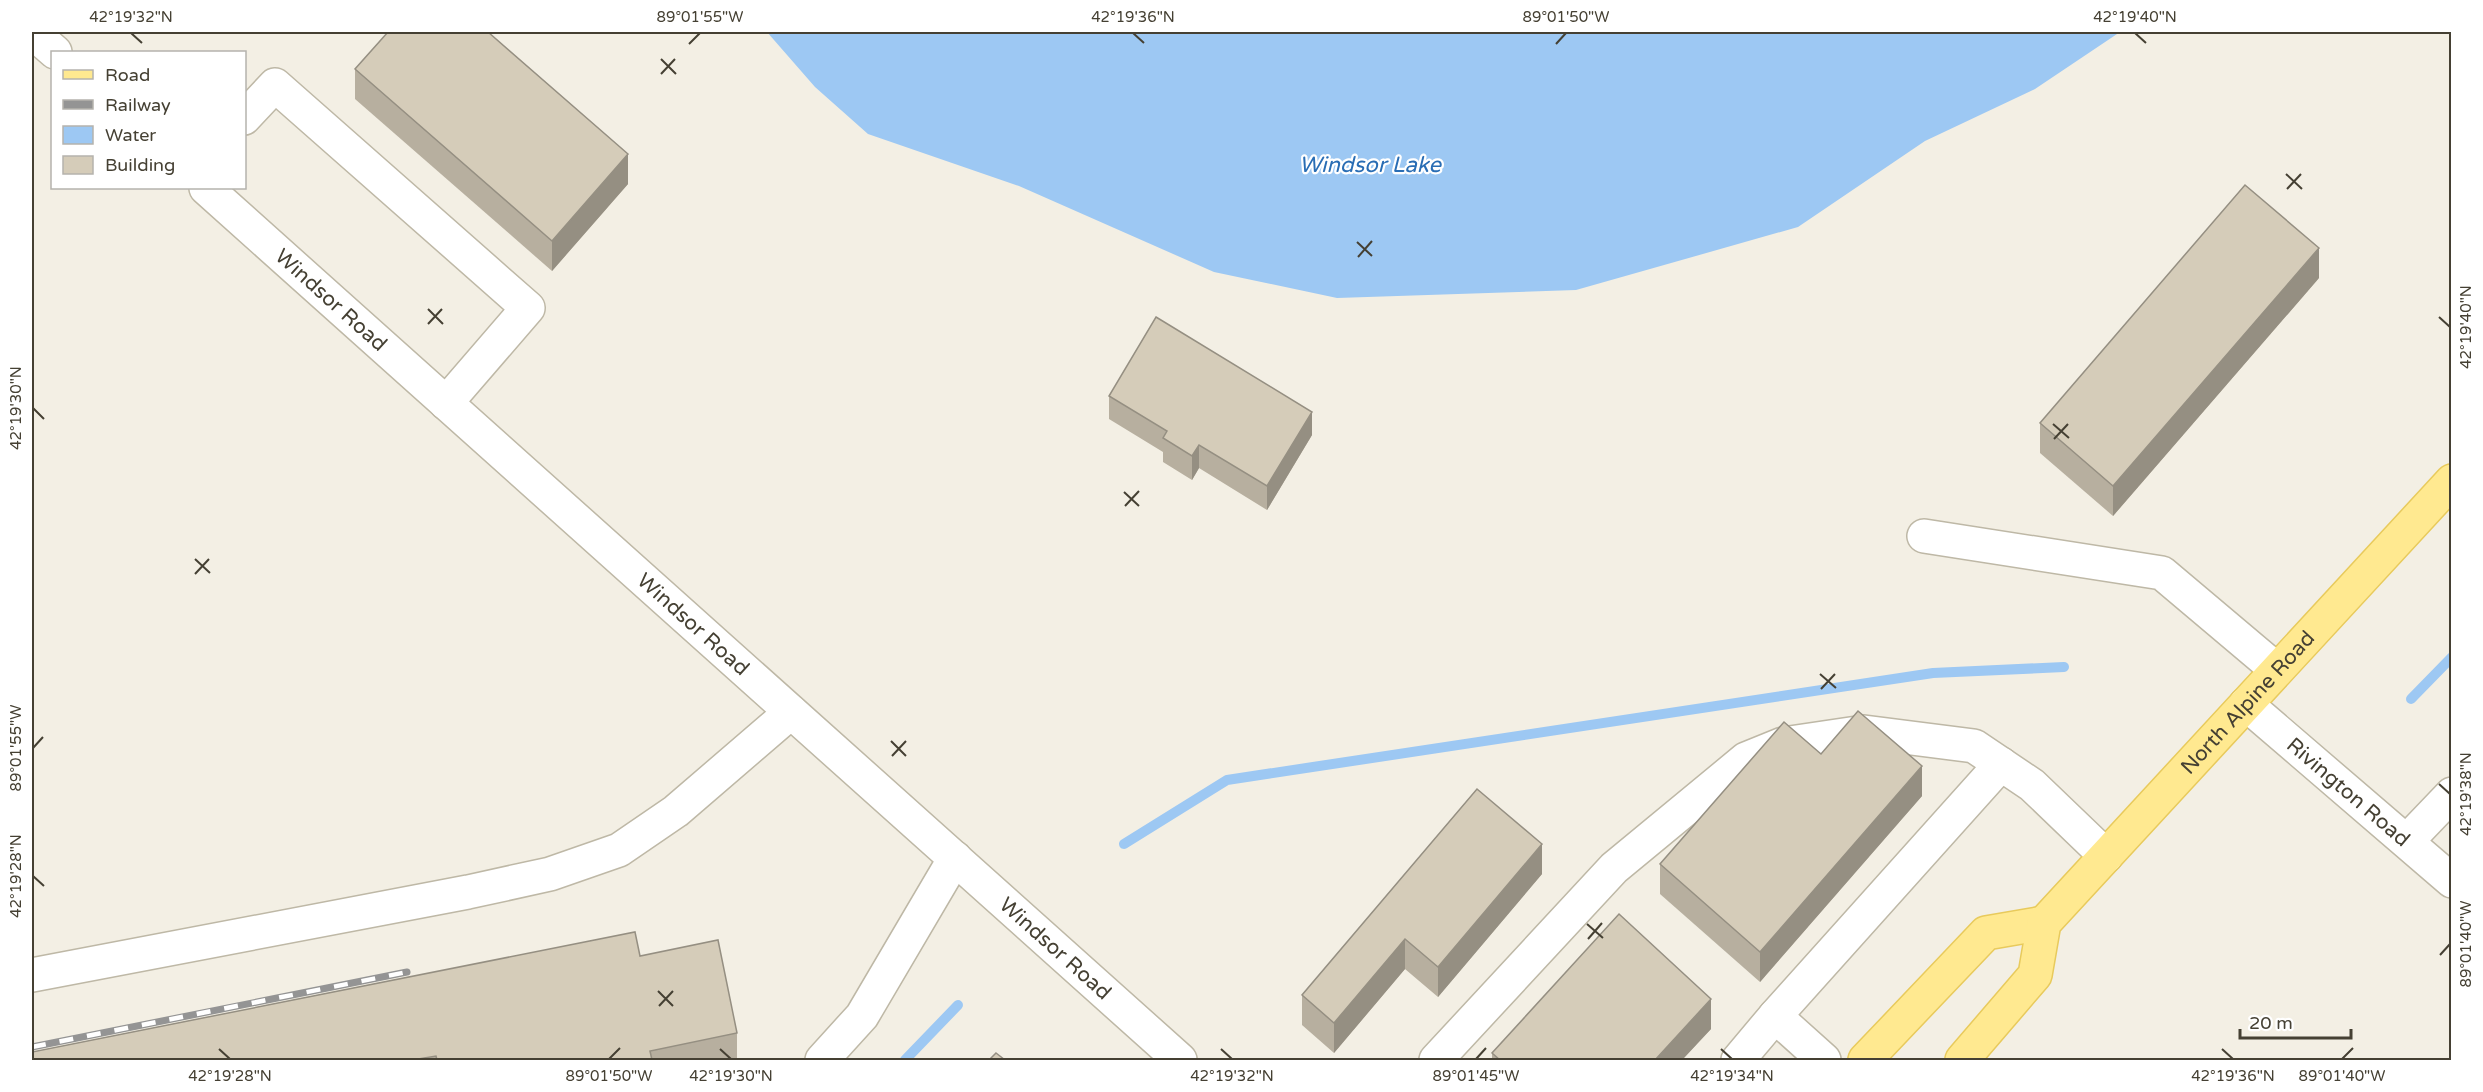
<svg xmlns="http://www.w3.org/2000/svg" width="2483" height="1092" font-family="'Varela Round',sans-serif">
<rect width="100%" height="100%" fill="#f3efe4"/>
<polygon fill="#9dc8f3" points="767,32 2120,32 2035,89 1925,141 1798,227 1576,290 1337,298 1214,272 1019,186 868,134 815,87"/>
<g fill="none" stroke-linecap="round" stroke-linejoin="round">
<g stroke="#9dc8f3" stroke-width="10">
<polyline points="2411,699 2452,657"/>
<polyline points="1124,844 1227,780 1933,673 2064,667"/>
<polyline points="905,1060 958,1005"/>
</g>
<g stroke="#beb8a6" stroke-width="36">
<g id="minor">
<polyline points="32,32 55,52"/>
<polyline points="244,118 275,85 528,308 446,403"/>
<path id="s1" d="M206,188L1180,1060"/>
<polyline points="1924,536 2162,573 2277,670"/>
<path id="s2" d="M2246,704L2452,881"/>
<polyline points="2407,841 2452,794"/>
<polyline points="32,975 468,892 550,874 619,850 676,811 791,712"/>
<polyline points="822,1060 862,1016 955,858"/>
<polyline points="1436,1060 1614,868 1746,759 1783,744 1864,732 1974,746 2032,785 2106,856"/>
<polyline points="1738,1060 1775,1016"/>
<polyline points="1824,1060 1775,1016 2001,764"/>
</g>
</g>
<g stroke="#e8ca5c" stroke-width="36">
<g id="major">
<polyline points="1865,1060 1986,933 2044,923"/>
<path id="s3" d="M1962,1060L2035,975L2044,923L2452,481"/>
</g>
</g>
<use href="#minor" stroke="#fff" stroke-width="33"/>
<use href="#major" stroke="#ffe990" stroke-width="33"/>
<g stroke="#949494" stroke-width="7">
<polyline id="rail" points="32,1047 407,972"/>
</g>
<use href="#rail" stroke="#fff" stroke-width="4.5" stroke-dasharray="14" stroke-linecap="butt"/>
</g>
<g fill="#b7af9f">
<polygon points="355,69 628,184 552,271 355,99"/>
<polygon points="2319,278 2113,516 2040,453 2040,423"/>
<polygon points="1109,396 1312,435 1267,510 1199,468 1192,480 1163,462 1163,452 1109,419"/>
<polygon points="1821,754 1922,796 1760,982 1660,894 1660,864"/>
<polygon points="1477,789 1542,874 1438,997 1405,969 1334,1053 1302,1025 1302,995"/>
<polygon points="640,956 737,1033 737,1060 32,1060"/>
<polygon points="1711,1029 1682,1060 1492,1060 1492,1053"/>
</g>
<g fill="#958f82">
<polygon points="628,154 628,184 552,271 552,241"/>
<polygon points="2319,248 2319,278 2113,516 2113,486"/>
<polygon points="1312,412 1312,435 1267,510 1267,486"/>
<polygon points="1199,445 1199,468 1192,480 1192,456"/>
<polygon points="1922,766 1922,796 1760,982 1760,952"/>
<polygon points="1542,844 1542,874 1438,997 1438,967"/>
<polygon points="1405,939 1405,969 1334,1053 1334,1023"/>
<polygon points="1711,999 1711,1029 1682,1060 1655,1060"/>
</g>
<g fill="#d5ccb9" stroke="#958f82" stroke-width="1.5">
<polygon points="388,32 488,32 628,154 552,241 355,69"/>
<polygon points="2245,185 2319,248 2113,486 2040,423"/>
<polygon points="1156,317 1312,412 1267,486 1199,445 1192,456 1163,438 1167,431 1109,396"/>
<polygon points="1858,711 1922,766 1760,952 1660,864 1784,722 1821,754"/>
<polygon points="1477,789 1542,844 1438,967 1405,939 1334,1023 1302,995"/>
<polygon points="1619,914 1711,999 1655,1060 1500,1060 1492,1053"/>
<polygon points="635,932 640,956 718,940 737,1033 650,1051 652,1060 437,1060 436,1056 412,1060 32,1060 32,1052"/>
<polygon points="996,1053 1005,1060 989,1060"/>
</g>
<path fill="none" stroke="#454033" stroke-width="2" d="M131,33L142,43M1133,33L1144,43M2135,33L2146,43M689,44L700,33M1556,44L1566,33M661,59L676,74M661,74L675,59M2286,174L2302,189M2287,189L2301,174M1357,242L1372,256M1358,257L1372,241M428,309L443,324M2439,317L2450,327M428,324L442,309M33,408L44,419M2053,424L2069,438M2054,439L2068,424M1124,492L1139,506M1125,506L1139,491M195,559L210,573M195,574L209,559M1820,674L1836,688M1821,689L1835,674M891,741L906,756M33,748L43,737M892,756L906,741M2439,784L2450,794M33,876L44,886M1587,924L1603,938M1588,939L1602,923M2440,955L2450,944M658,991L673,1006M659,1006L673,991M219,1049L230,1059M720,1049L731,1059M1221,1049L1232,1059M1721,1049L1732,1059M2222,1049L2233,1059M609,1059L620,1048M1476,1059L1486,1048M2342,1059L2353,1048"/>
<g text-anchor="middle" stroke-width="4.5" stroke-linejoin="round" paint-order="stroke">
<g font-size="21" fill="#454033" stroke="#fff">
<text dy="7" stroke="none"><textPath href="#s1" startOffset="168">Windsor Road</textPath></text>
<text dy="7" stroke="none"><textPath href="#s1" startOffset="654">Windsor Road</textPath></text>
<text dy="7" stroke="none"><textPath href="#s3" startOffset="465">North Alpine Road</textPath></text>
<text dy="7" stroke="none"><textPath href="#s2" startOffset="135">Rivington Road</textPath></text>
<text dy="7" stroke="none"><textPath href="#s1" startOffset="1140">Windsor Road</textPath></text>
</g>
<g font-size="22" font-style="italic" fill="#296db4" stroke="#fff">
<text x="1370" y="172">Windsor Lake</text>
</g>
</g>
<rect width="2483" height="1092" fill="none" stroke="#ffffff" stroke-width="66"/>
<rect x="51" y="51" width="195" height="138" fill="#ffffff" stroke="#b5b3ad" stroke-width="1.5"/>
<rect x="63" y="70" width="30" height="9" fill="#ffe990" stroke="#b5b3ad" stroke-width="1.5"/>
<text x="105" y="81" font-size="18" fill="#454033">Road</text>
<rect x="63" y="100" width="30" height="9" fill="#949494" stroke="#b5b3ad" stroke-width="1.5"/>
<text x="105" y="111" font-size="18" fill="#454033">Railway</text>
<rect x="63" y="126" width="30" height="18" fill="#9dc8f3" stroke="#b5b3ad" stroke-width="1.5"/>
<text x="105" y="141" font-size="18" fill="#454033">Water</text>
<rect x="63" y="156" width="30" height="18" fill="#d5ccb9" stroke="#b5b3ad" stroke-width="1.5"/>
<text x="105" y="171" font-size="18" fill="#454033">Building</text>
<path d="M2240 1029v9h111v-9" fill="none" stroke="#454033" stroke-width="3"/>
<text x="2249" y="1029" font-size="18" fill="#454033" stroke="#ffffff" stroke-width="4.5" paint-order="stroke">20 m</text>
<rect x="33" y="33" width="2417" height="1026" fill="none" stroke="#454033" stroke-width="2"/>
<g font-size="15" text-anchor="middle" fill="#454033">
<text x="131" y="22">42°19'32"N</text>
<text x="700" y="22">89°01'55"W</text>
<text x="1133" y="22">42°19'36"N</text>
<text x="1566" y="22">89°01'50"W</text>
<text x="2135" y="22">42°19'40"N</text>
<text transform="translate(2466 327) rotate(-90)" y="5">42°19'40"N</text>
<text transform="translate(16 408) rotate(-90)" y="5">42°19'30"N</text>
<text transform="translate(16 748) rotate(-90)" y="5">89°01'55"W</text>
<text transform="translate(2466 794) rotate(-90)" y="5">42°19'38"N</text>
<text transform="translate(16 876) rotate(-90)" y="5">42°19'28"N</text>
<text transform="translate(2466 944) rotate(-90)" y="5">89°01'40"W</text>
<text x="230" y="1081">42°19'28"N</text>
<text x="609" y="1081">89°01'50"W</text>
<text x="731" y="1081">42°19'30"N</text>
<text x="1232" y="1081">42°19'32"N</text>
<text x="1476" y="1081">89°01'45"W</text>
<text x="1732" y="1081">42°19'34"N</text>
<text x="2233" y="1081">42°19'36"N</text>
<text x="2342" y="1081">89°01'40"W</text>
</g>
</svg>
